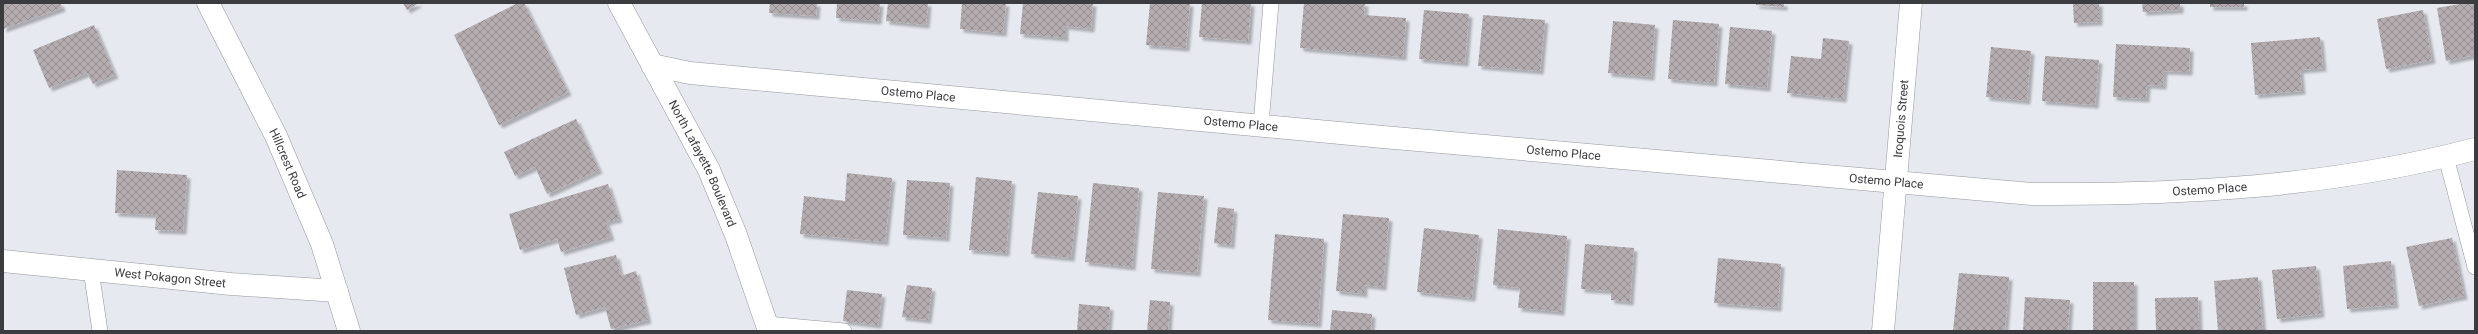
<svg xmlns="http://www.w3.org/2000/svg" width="2478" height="334" font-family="Roboto,sans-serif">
<defs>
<pattern id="building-cross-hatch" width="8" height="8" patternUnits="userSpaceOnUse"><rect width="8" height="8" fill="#b4acae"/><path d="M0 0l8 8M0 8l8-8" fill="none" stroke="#948d8f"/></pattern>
<filter id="shadow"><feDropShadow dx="3.5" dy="3.5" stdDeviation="1" flood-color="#0004"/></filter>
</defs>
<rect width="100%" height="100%" fill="#e6e9f0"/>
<g fill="url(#building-cross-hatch)" filter="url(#shadow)">
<polygon points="3,3 60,3 62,8 3,29"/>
<polygon points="403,3 419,3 407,10"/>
<polygon points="518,3 524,3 568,92 499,125 454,35"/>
<polygon points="770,3 817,3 816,16 769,13"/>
<polygon points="837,3 880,3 878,21 836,18"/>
<polygon points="888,3 928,3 926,25 886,21"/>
<polygon points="962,3 1006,3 1003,33 960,29"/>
<polygon points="1023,3 1093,3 1091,29 1065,26 1065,38 1020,34"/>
<polygon points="1150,3 1190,3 1186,48 1146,45"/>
<polygon points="1202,3 1251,3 1248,41 1199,37"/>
<polygon points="1304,3 1365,3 1364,15 1406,18 1403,57 1300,48"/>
<polygon points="1756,3 1784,3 1784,7 1756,5"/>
<polygon points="2073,3 2099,3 2099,22 2074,23"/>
<polygon points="2142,3 2180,3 2180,10 2143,12"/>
<rect x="2210" y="3" width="34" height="4"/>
<polygon points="2466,3 2475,3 2475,55 2446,61 2437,8"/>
<polygon points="1424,10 1469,14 1465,63 1419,59"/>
<polygon points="2423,10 2432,60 2386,69 2377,19"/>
<polygon points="1483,15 1545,20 1540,71 1478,66"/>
<polygon points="1673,20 1719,24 1714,83 1668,79"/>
<polygon points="1613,21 1655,25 1651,77 1608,73"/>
<polygon points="94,25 115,75 93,84 87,73 49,88 33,50"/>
<polygon points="1730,27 1772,31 1767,88 1725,84"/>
<polygon points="2320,37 2323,68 2300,70 2302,91 2255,95 2251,43"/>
<polygon points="1823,38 1849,41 1843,99 1787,93 1791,56 1821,59"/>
<polygon points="2116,44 2190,48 2189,72 2164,71 2163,86 2147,85 2146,99 2113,97"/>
<polygon points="1991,47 2031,51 2027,101 1986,97"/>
<polygon points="2045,56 2099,60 2095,105 2042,101"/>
<polygon points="576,119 599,170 547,194 535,167 515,176 504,152"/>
<polygon points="117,170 187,175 183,231 155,230 156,215 115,213"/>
<polygon points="847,173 892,178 885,242 800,234 804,196 845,201"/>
<polygon points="976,177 1012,181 1006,253 969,250"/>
<polygon points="907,180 950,183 946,238 903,235"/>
<polygon points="1093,183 1139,188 1132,267 1085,262"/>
<polygon points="608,184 619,219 606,222 611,237 561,252 557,239 520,250 509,214"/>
<polygon points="1038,192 1078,196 1071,258 1031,254"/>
<polygon points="1158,192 1204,196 1197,273 1151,269"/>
<polygon points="1218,207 1234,209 1231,245 1214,243"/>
<polygon points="1343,214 1389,218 1383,287 1364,285 1364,294 1336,291"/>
<polygon points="1424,228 1479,235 1472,298 1417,292"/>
<polygon points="1498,229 1567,236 1561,312 1518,308 1520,288 1493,285"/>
<polygon points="1275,234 1324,239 1318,324 1268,320"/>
<polygon points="2452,238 2464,296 2419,306 2406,247"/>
<polygon points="1585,244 1634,248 1630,302 1611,300 1611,291 1581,289"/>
<polygon points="616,255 621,276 636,271 648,320 611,329 605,307 576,315 564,268"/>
<polygon points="1718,258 1781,264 1778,308 1714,303"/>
<polygon points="2391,261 2395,305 2347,309 2343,266"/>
<polygon points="2316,266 2321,314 2277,319 2272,270"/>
<polygon points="1959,273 2009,277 2005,331 1953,331"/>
<polygon points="2258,277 2263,331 2218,331 2214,281"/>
<rect x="2093" y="282" width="41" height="49"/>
<polygon points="907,285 932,288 928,320 902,317"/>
<polygon points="847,290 882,294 878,325 843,321"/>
<polygon points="2025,297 2070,300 2068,331 2023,331"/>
<polygon points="2198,297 2199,331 2156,331 2155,298"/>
<polygon points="1150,300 1170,302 1168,331 1147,331"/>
<polygon points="1079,304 1110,307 1108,331 1077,331"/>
<polygon points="1332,310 1372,314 1371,331 1330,331"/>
</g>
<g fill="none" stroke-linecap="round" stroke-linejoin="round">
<g stroke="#95979e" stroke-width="16">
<g id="lane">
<polyline points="1261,125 1271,3"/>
<polyline points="2446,157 2475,267"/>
<polyline points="91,270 100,331"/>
<polyline points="767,324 844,331"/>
</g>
</g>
<g stroke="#95979e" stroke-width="23">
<g id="street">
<path id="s1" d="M208,3L276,136L322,244L349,331"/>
<path id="s2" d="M619,3L709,170L736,235L769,331"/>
<path id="s3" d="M652,65L690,73L1383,137L2032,194C2181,195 2330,187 2475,149"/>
<path id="s4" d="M3,261L231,284L337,291"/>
<path id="s5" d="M1883,331L1911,3"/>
</g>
</g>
<use href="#lane" stroke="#fff" stroke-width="15"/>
<use href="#street" stroke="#fff" stroke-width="22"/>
</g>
<g text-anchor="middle" stroke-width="3" stroke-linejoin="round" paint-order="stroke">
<g font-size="12" fill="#3b3c3f" stroke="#e6e9f0">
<text dy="4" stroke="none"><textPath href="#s3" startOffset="268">Ostemo Place</textPath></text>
<text dy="4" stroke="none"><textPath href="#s5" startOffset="213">Iroquois Street</textPath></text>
<text dy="4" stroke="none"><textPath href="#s3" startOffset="592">Ostemo Place</textPath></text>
<text dy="4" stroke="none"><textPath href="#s3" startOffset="916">Ostemo Place</textPath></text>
<text dy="4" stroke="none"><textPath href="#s1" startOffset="179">Hillcrest Road</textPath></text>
<text dy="4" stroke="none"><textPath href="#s2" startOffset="181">North Lafayette Boulevard</textPath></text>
<text dy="4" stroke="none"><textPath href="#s3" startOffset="1240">Ostemo Place</textPath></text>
<text dy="4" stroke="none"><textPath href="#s3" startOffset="1564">Ostemo Place</textPath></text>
<text dy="4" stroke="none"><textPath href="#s4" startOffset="168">West Pokagon Street</textPath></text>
</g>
</g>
<rect width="2478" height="334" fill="none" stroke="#3b3c3f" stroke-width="8"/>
</svg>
